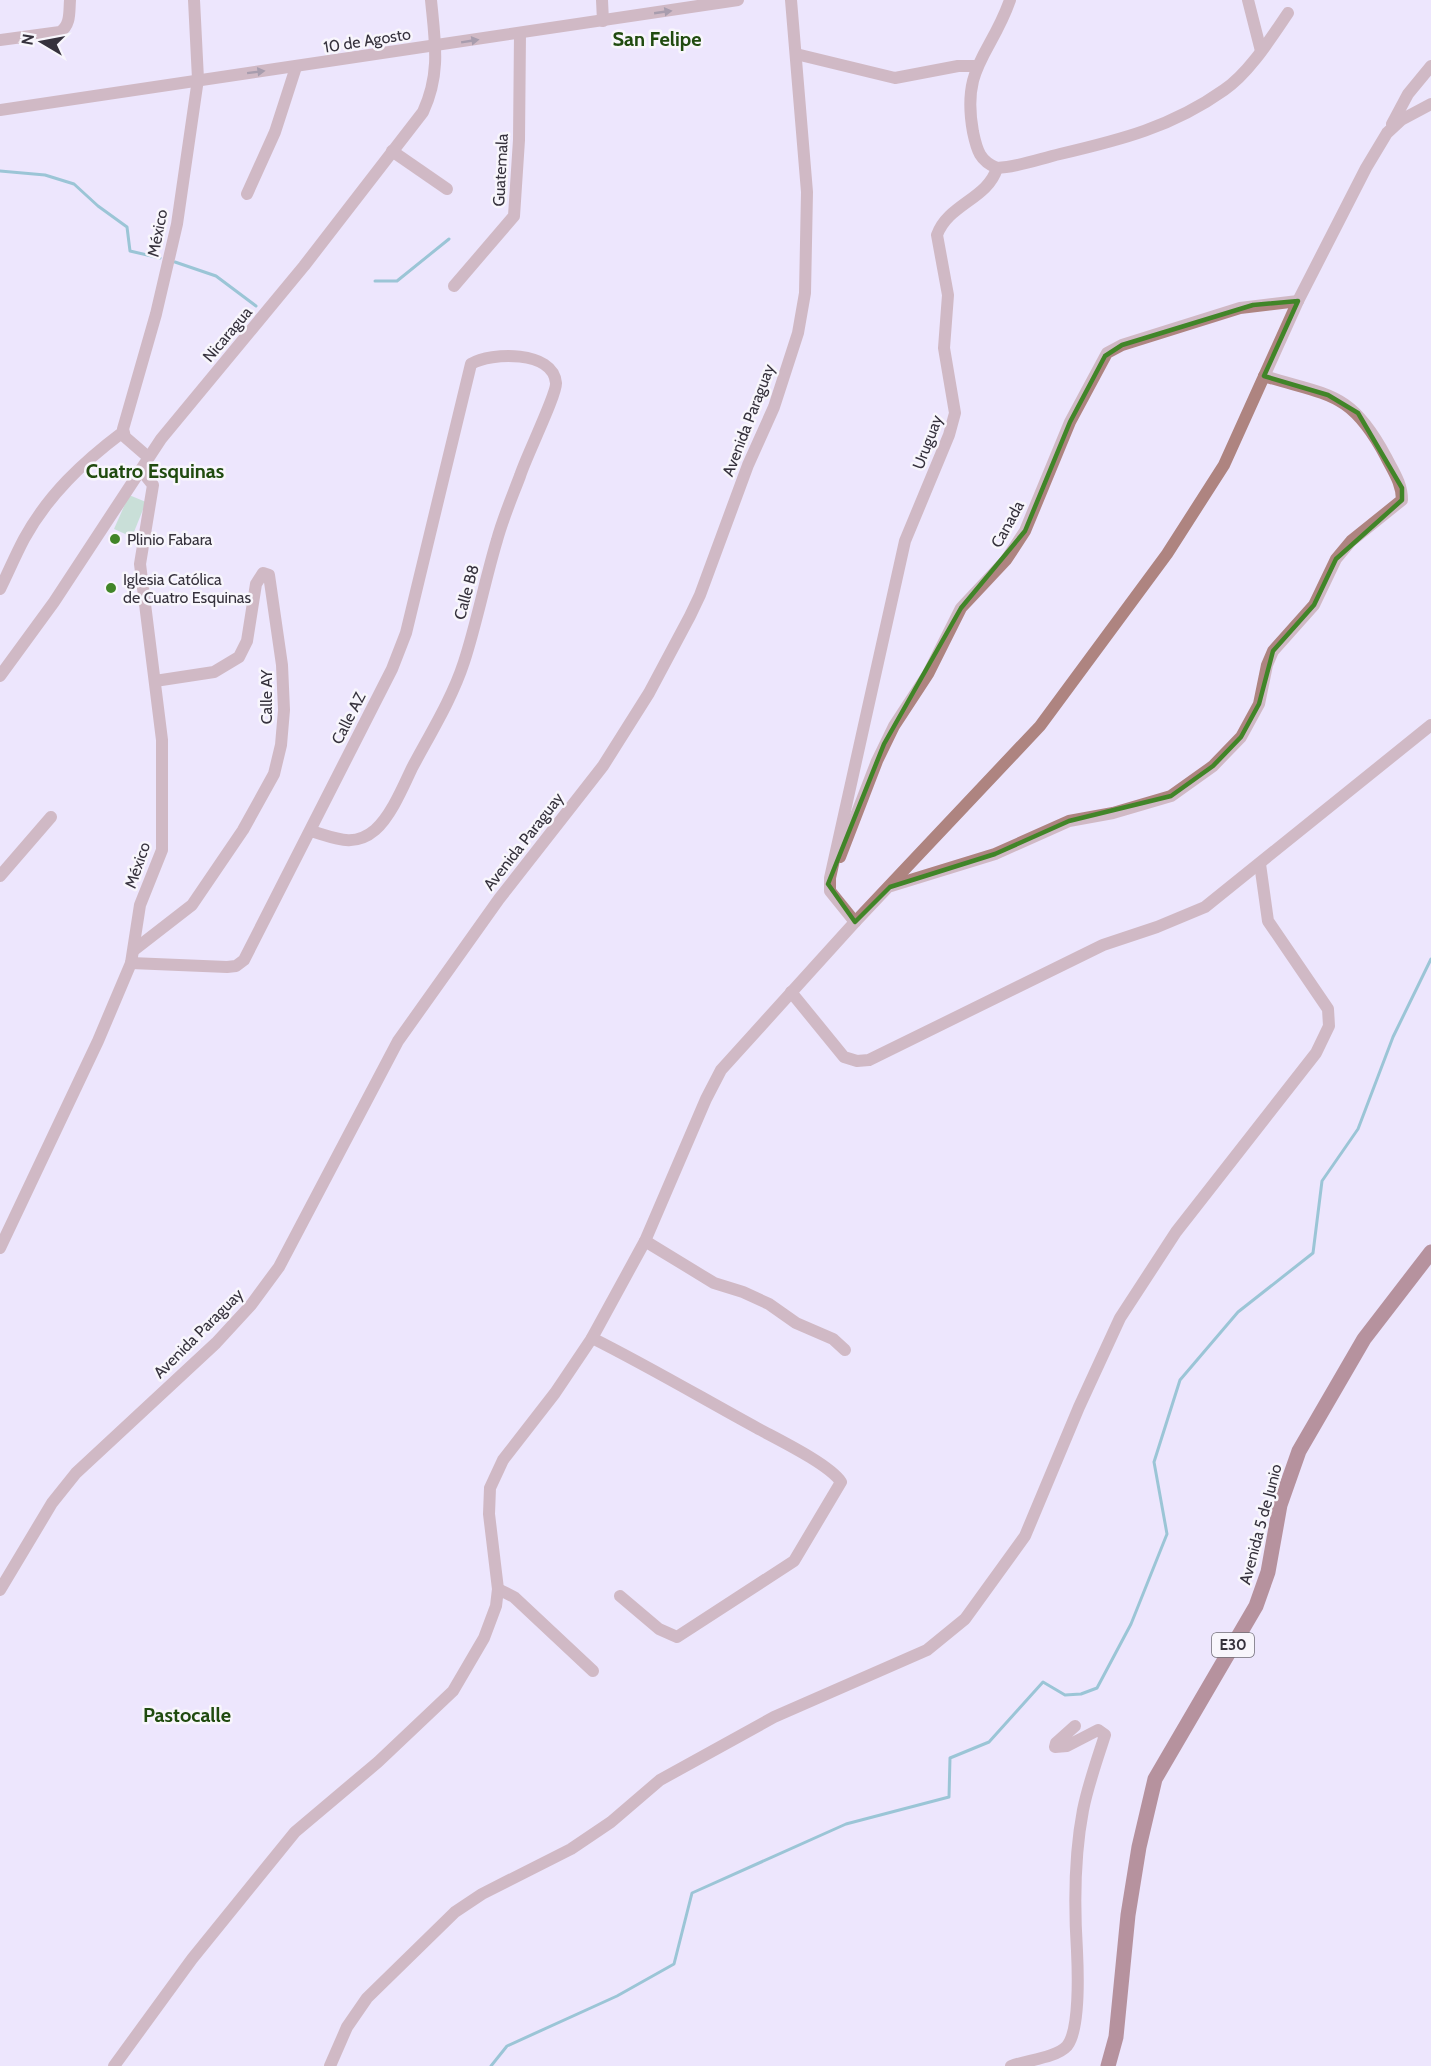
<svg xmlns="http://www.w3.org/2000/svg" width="1431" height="2066" font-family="Cabin,sans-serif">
<rect width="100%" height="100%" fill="#ede6fd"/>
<polygon fill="#9dd8ac" points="129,495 146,502 132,537 114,529"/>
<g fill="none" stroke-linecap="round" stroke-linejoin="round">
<g stroke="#389ea7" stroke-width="3">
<polyline points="0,171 45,175 74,184 98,206 127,227 130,251 160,258"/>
<polyline points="175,262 216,276 256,306"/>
<polyline points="375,281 397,281 449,239"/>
<polyline points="491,2066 507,2046 617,1996 674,1964 692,1893 846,1824 949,1797 950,1758 989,1742 1043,1682 1065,1695 1081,1694 1097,1688 1131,1624 1167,1534 1154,1462 1180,1380 1238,1312 1313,1253 1322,1181 1358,1129 1393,1037 1431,959"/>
</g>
<g stroke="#ae8480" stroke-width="12">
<polyline points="602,0 603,21"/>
<path d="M1010,0C991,55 961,66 973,132C977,151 980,161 997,168C1019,167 1039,159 1060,154C1120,140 1172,127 1224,90C1249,73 1271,38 1288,13"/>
<polyline points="1248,0 1261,51"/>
<path d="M0,40L60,32C71,25 69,12 70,0"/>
<polyline points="796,54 895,78 958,66 976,66"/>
<polyline points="0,110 738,0"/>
<polyline points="1392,124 1408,94 1431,66"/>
<polyline points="392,151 447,189"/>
<polyline points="247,194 275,132 296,67"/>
<polyline points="454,286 514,216 519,140 520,33"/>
<polyline points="148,457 125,437 123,429 156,314 177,224 198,79 194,0"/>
<path d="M0,589C8,573 15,556 24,539C48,495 83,462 123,432"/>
<path d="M0,676L54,602L161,439L304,266L423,112C441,73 435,42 431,0"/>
<polyline points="840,857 877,761 894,726 928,674 961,608 1006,560 1025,531 1070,422 1107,353 1122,345 1240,308 1298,301"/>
<polyline points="0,876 51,817"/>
<path d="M891,886L995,854L1069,821L1113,813L1171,796L1213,766L1241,737L1259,704L1267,665L1273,651L1314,605L1336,559L1351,541L1402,500C1402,483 1393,471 1386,457C1351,391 1329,396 1264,376"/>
<path d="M855,922L830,891V878L905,541L949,435L955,413L944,348L948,295L937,235C948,204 988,199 997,168"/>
<polyline points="134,950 192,905 243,830 274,774 281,745 284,710 282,665 269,575 263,573 256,584 247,641 239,657 214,672 155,681"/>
<path d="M131,963L227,967L236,966L244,960L392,669L406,633L471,364C491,352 553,350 556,383C557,394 525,459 520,476C512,497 503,518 497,540C485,580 477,622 464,662C452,699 430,734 412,768C403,787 391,816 375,830C354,848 335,838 311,831"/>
<polyline points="791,992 844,1057 857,1061 869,1060 1103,945 1157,927 1205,907 1431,725"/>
<polyline points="645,1241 714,1283 743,1292 769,1304 796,1323 833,1339 845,1350"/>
<polyline points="0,1248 98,1041 131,963 140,905 162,850 162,740 140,564 153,485 141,470"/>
<path d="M592,1338C648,1366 702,1398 757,1428C777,1439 829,1464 841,1482L794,1561L677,1637L659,1629L620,1596"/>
<polyline points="498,1589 514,1597 593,1671"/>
<polyline points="0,1590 52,1503 76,1473 216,1343 251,1305 279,1267 398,1041 499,899 603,766 649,693 690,616 700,595 748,465 774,407 798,333 805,293 807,192 791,0"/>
<polyline points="114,2066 192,1959 295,1832 378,1762 453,1691 484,1638 496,1606 498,1589 489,1514 490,1488 503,1460 555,1393 592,1338 645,1241 706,1099 721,1070 855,922 1040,726 1167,554 1224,465 1298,301 1366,168 1387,133 1401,120 1431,104"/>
<polyline points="330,2066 347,2027 367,1998 455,1912 482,1894 571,1849 611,1822 660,1780 774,1717 927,1650 965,1619 1025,1536 1079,1407 1120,1318 1176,1232 1316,1053 1329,1026 1328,1009 1268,921 1260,864"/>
<path d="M1011,2066C1027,2060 1056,2058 1067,2046C1080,2030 1078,1972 1077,1951C1074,1904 1074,1857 1083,1810C1088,1785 1097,1760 1105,1735L1098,1730L1067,1746L1055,1747L1056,1743L1075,1726"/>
</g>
<polyline stroke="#742e2c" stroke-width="15" points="1108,2066 1116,2037 1128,1915 1139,1847 1155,1779 1256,1606 1268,1572 1280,1505 1299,1451 1364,1339 1431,1252"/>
</g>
<defs><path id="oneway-solid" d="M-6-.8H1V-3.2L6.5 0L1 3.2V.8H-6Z" transform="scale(1.5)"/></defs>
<g fill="#54464e">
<use href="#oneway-solid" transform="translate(663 12) rotate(-8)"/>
<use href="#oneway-solid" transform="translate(470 41) rotate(-9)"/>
<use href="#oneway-solid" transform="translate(256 72) rotate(-7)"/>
</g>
<path d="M0 0H1431V2066H0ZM1298,301L1264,376L1328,395L1358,413L1402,488V500L1336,559L1314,605L1273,651L1259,704L1241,737L1213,766L1171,796L1069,821L995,854L890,887L855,922L828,884L884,744L961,608L1025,531L1070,422L1105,356L1122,345L1253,305Z" fill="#ede6fd" fill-opacity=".55" fill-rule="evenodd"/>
<path fill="none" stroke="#418528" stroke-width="4.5" stroke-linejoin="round" d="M1298,301L1264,376L1328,395L1358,413L1402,488V500L1336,559L1314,605L1273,651L1259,704L1241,737L1213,766L1171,796L1069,821L995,854L890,887L855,922L828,884L884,744L961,608L1025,531L1070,422L1105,356L1122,345L1253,305Z"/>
<g fill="#418528" stroke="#f8f6fc" stroke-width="2">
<circle cx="115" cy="539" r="6"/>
<circle cx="111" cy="588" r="6"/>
</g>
<g text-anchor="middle" stroke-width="5" stroke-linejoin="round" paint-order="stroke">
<rect fill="#f8f6fc" stroke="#706d76" stroke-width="1.5" x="1212" y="1633" width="42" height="24" rx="4.5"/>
<g font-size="15" font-weight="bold" fill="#36323d">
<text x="1233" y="1650">E30</text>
</g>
<g font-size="16" fill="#36323d" stroke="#f8f6fc">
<text transform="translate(367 40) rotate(-9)" y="6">10 de Agosto</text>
<text transform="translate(500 170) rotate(-87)" y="6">Guatemala</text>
<text transform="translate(157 233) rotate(-79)" y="6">México</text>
<text transform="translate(227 334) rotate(-50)" y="6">Nicaragua</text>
<text transform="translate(748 420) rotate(-69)" y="6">Avenida Paraguay</text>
<text transform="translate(927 442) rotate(-69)" y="6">Uruguay</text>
<text transform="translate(1007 524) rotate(-61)" y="6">Canada</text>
<text transform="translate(466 592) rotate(-75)" y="6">Calle B8</text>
<text transform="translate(266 697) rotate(-90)" y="6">Calle AY</text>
<text transform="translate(348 718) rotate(-63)" y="6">Calle AZ</text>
<text transform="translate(523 841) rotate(-52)" y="6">Avenida Paraguay</text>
<text transform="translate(137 865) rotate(-71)" y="6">México</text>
<text transform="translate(198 1333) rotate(-45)" y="6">Avenida Paraguay</text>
<text transform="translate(1260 1524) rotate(-75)" y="6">Avenida 5 de Junio</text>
</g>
<g font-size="16" fill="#36323d" stroke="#f8f6fc" text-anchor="start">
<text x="127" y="545">Plinio Fabara</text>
<text x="123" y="585">Iglesia Católica<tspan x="123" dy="18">de Cuatro Esquinas</tspan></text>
</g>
<g font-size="20" font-weight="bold" fill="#204b0f" stroke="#f8f6fc">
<text x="657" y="46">San Felipe</text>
<text x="155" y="478">Cuatro Esquinas</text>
<text x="187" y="1722">Pastocalle</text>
</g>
</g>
<g transform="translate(42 42) rotate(280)" stroke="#f8f6fc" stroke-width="4.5" paint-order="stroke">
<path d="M0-4.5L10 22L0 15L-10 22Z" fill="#36323d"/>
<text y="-9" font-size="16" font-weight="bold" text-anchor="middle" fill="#36323d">N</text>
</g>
</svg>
